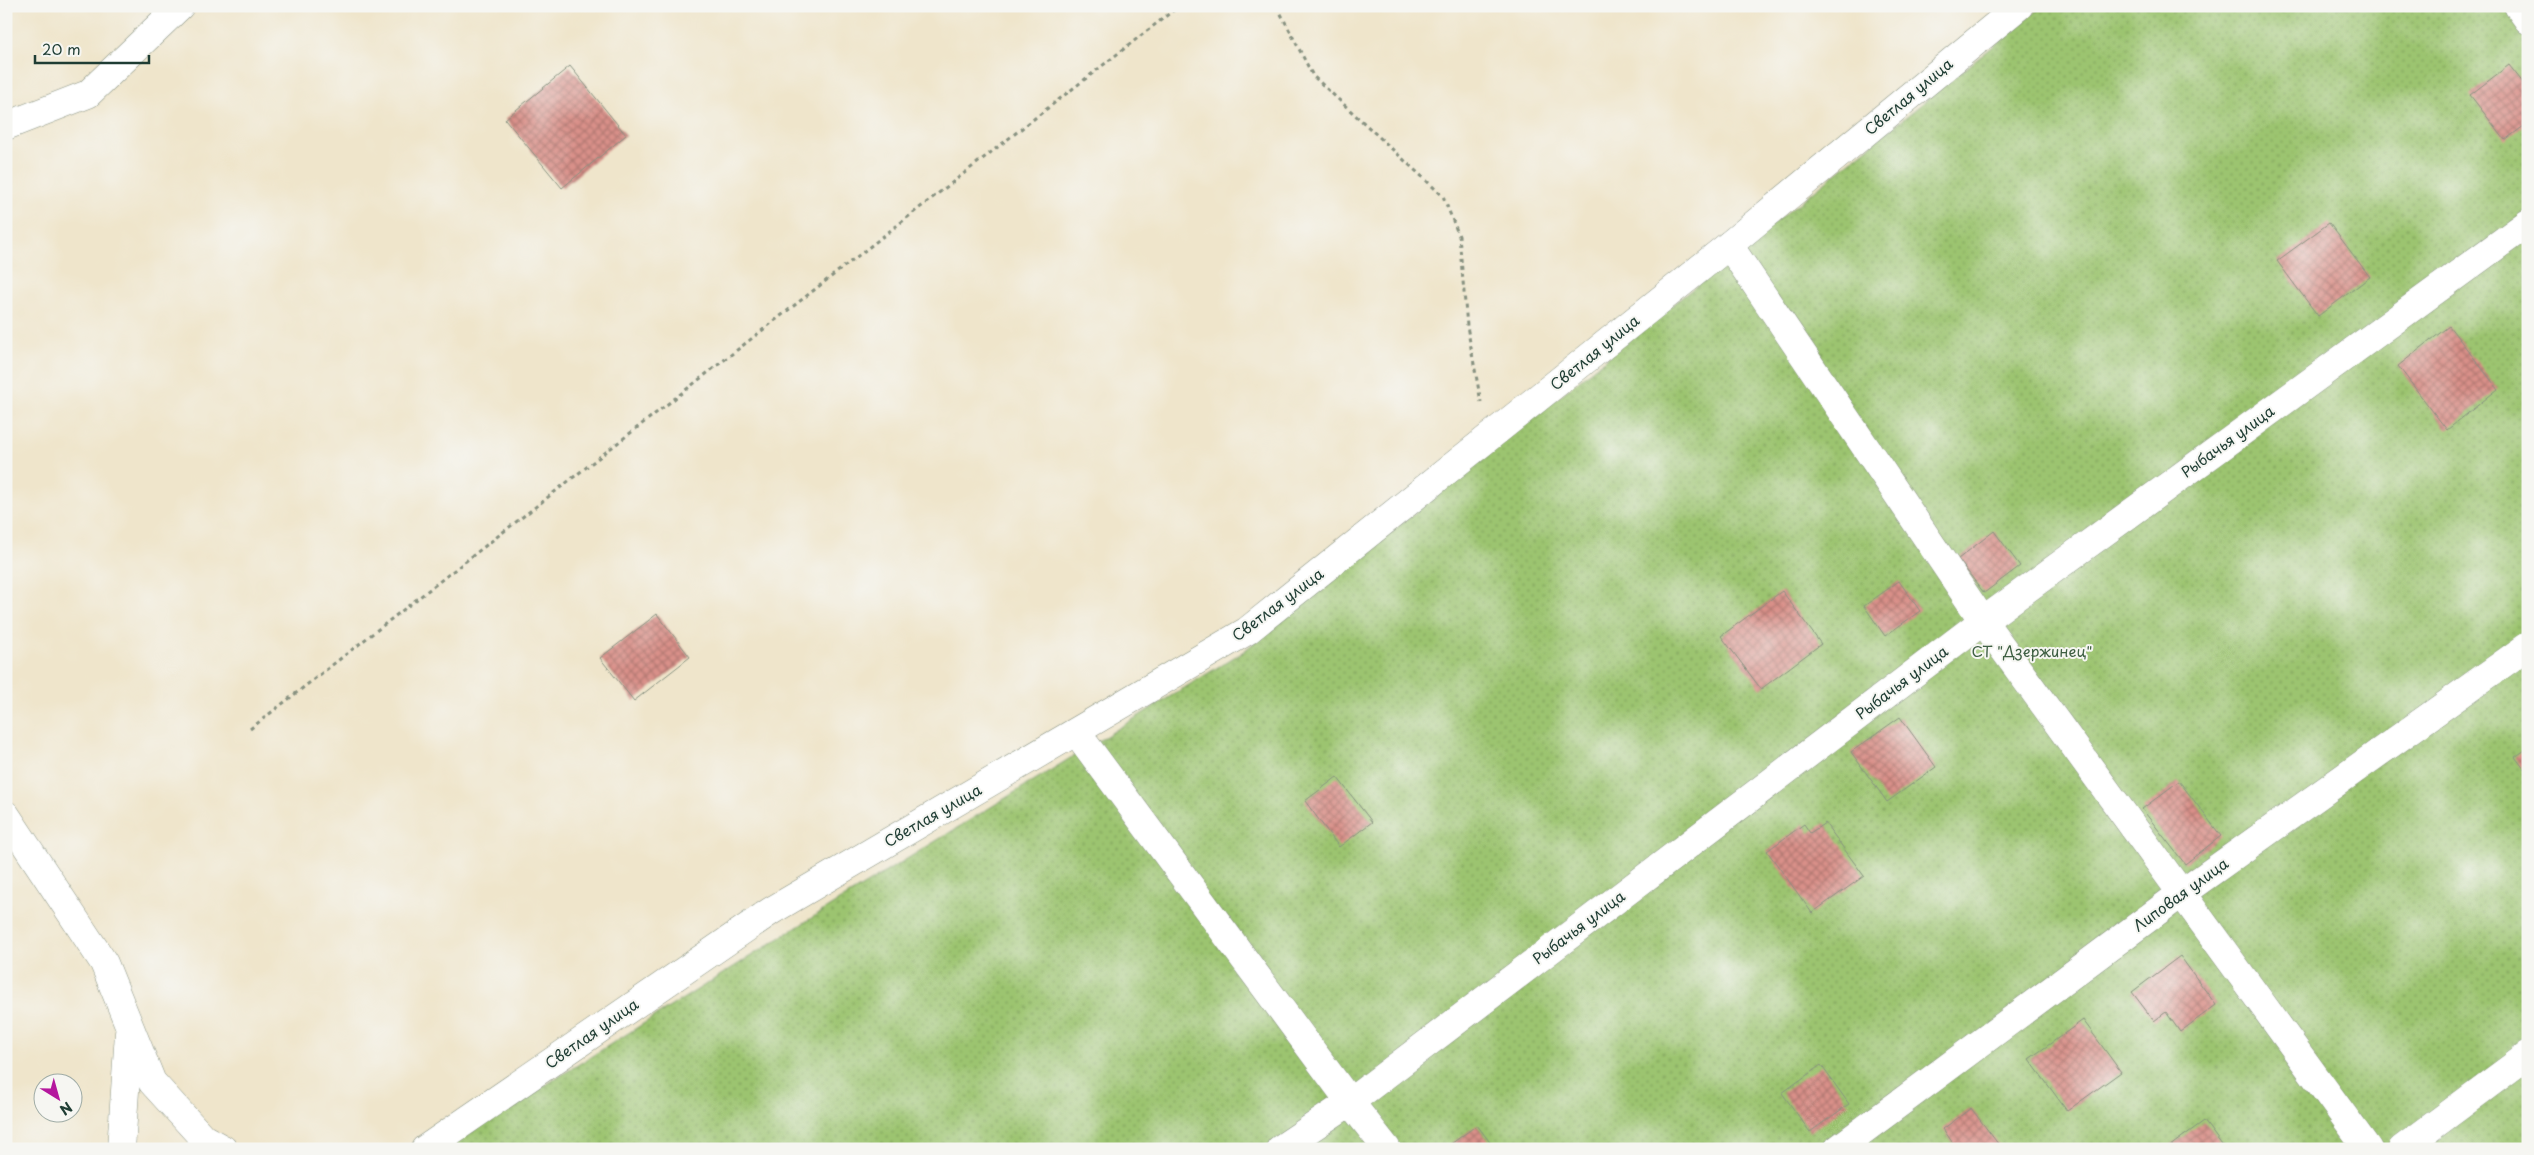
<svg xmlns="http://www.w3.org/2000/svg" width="2534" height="1155" font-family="'Playpen Sans',sans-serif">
<defs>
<pattern id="park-dots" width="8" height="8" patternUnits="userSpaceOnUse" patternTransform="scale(1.25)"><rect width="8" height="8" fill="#9cc470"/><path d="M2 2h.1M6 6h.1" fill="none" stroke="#7fa05d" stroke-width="1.8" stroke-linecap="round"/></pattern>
<pattern id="building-cross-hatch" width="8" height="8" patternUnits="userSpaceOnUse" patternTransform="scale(1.25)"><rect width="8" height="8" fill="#d99089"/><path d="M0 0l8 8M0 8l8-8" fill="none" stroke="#af7771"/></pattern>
</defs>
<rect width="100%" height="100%" fill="#f6f6f2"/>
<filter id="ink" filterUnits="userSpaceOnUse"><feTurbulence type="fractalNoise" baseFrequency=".02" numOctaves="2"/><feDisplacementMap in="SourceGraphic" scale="10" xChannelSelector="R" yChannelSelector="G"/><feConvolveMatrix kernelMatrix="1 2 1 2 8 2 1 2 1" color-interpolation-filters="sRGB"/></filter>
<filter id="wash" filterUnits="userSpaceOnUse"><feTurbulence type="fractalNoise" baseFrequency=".0096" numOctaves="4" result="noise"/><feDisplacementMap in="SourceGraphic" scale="20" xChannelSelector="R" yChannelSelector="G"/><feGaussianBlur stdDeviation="1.12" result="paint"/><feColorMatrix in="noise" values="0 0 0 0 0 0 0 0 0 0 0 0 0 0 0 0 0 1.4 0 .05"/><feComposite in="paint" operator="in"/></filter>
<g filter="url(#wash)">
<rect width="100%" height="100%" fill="#efe5cb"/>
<polygon fill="url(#park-dots)" stroke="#5e8052" points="2043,6 2528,6 2528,1149 444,1149 837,902 1244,651"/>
<g id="blocks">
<g fill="url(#building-cross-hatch)">
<polygon points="2509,65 2528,89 2528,123 2505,140 2470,95"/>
<polygon points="570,66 626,135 562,188 505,119"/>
<polygon points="2329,223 2370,277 2318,316 2277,261"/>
<polygon points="2449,326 2498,389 2447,430 2398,366"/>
<polygon points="1994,531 2020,566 1984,593 1958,559"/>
<polygon points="1899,581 1920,611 1885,636 1864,606"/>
<polygon points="1782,591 1821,644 1761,689 1721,636"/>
<polygon points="657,614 690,657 634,701 600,658"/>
<polygon points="1900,717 1936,767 1887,802 1851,752"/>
<polygon points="2528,748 2528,774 2515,757"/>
<polygon points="1337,777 1372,822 1339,847 1305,801"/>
<polygon points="2179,781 2221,836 2185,864 2142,809"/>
<polygon points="1825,823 1864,876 1812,913 1767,851 1804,824 1810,833"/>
<polygon points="2180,956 2216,1005 2180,1032 2166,1012 2154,1021 2132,992"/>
<polygon points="2083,1020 2121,1072 2067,1111 2029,1059"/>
<polygon points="1821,1065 1849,1104 1810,1132 1782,1093"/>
<polygon points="1971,1108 2002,1149 1957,1149 1943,1129"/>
<polygon points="2204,1121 2225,1149 2166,1149"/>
<polygon points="1477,1125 1495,1149 1444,1149"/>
</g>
</g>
</g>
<g filter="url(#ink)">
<use href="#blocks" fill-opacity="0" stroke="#879180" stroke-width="1"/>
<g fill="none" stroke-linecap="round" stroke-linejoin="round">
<g stroke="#879180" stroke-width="29">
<g id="minor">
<polyline points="2518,6 2528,20"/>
<polyline points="6,126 88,94 180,6"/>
<polyline points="1729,245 1983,621 2368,1149"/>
<polyline points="1077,733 1350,1102 1387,1149"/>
<polyline points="6,815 104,963 152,1082 203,1138 223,1149"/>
<polyline points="121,1149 129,1033"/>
<polyline points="425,1149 771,911 1247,631 1729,245 2019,6"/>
<polyline points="1280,1149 1350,1102 1983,621 2528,223"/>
<polyline points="1838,1149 2182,893 2528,646"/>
<polyline points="2402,1149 2528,1055"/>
</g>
</g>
<g stroke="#879180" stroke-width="3" stroke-dasharray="4 4" stroke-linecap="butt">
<polyline points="1279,6 1280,12 1313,76 1443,196 1459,236 1467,326 1481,402"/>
<polyline points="250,729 1179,6"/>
</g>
<use href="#minor" stroke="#fff" stroke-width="28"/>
</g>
</g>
<g text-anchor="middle" stroke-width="4" stroke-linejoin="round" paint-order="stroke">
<g font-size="15" fill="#1f3d34" stroke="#f6f6f2">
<text transform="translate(1909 97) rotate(-40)" y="5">Светлая улица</text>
<text transform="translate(1595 353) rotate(-39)" y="5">Светлая улица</text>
<text transform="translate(2228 442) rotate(-36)" y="5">Рыбачья улица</text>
<text transform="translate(1278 605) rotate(-37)" y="5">Светлая улица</text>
<text transform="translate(1902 683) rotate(-37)" y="5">Рыбачья улица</text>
<text transform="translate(933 816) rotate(-30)" y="5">Светлая улица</text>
<text transform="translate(2181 895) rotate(-36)" y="5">Липовая улица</text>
<text transform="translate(1579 928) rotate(-37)" y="5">Рыбачья улица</text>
<text transform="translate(592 1034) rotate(-35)" y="5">Светлая улица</text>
</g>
<g font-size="15" fill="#3e5f43" stroke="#f6f6f2">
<text x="2032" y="657">СТ "Дзержинец"</text>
</g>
</g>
<rect width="2534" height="1155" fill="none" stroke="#f6f6f2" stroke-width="25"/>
<g transform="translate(58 1098) rotate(143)"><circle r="24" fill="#f6f6f2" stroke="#a0aca6"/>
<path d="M0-4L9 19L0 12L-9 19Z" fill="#b5179e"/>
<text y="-8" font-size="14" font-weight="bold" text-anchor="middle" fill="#1f3d34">N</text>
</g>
<path d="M35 55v8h114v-8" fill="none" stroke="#1f3d34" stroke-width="2.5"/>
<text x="42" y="55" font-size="15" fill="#1f3d34" stroke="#f6f6f2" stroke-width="4" paint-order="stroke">20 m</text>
</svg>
